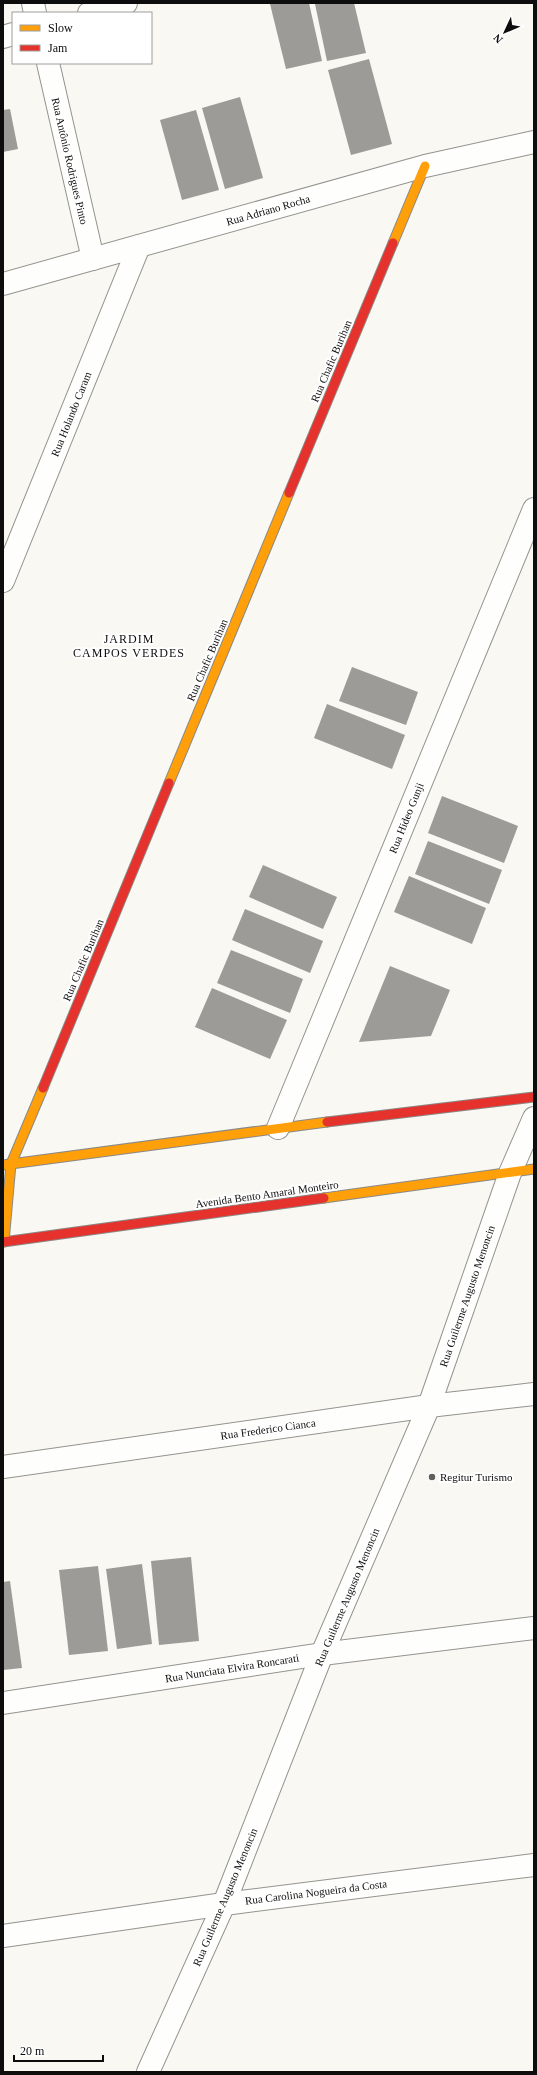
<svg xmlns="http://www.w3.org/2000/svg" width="537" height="2075" font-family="Georgia,serif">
<rect width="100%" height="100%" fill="#faf8f2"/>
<g fill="#9d9b97">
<polygon points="273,3 309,3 322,61 286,69 270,4"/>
<polygon points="319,3 354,3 366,53 327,61 315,4"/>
<polygon points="369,59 392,144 351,155 328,70"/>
<polygon points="240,97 263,178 225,189 202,108"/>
<polygon points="10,109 18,149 3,152 3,110"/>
<polygon points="196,110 219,190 182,200 160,120"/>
<polygon points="352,667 418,692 406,725 339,701"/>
<polygon points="327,704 405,735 392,769 314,738"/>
<polygon points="442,796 518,826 504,863 428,833"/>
<polygon points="428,841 502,870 489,904 415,874"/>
<polygon points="263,865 337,897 323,929 249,897"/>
<polygon points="409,876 486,908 472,944 394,912"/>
<polygon points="245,909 323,941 310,973 232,940"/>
<polygon points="231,950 303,979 290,1013 217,983"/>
<polygon points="390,966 450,990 431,1036 359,1042"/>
<polygon points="212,988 287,1020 270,1059 195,1027"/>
<polygon points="191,1557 199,1641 159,1645 151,1561"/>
<polygon points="142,1564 152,1644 117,1649 106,1569"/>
<polygon points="98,1566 108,1651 69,1655 59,1570"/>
<polygon points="10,1581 22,1668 3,1670 3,1582"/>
</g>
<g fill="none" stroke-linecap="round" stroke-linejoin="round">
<g stroke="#949390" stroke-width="24">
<g id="street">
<polyline points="33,3 35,13"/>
<polyline points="89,13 126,3"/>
<polyline points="3,37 13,34"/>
<polyline points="48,63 93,259"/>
<polyline points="3,284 425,166 534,142"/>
<polyline points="3,581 139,246"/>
<polyline points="278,1128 534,509"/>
<polyline points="3,1467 429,1406 534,1394"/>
<polyline points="3,1703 322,1654 534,1628"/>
<polyline points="3,1936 224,1904 534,1865"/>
<polyline points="148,2072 224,1904 322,1654 429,1406 510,1173 534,1118"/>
</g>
</g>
<g stroke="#8a8987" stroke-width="11">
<g id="slow">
<polyline points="393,243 425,166"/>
<polyline points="169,783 289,493"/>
<polyline points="3,1165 327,1122"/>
<polyline points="324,1198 534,1169"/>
<polyline points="4,1242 11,1164 43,1088"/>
</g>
</g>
<g stroke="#8a8987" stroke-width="11">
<g id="jam">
<polyline points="289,493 393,243"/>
<polyline points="43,1088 169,783"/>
<polyline points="327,1122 534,1097"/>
<polyline points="3,1242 324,1198"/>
</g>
</g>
<use href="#street" stroke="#fefefd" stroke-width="22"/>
<use href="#slow" stroke="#ff9f0a" stroke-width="9"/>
<use href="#jam" stroke="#e5322d" stroke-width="9"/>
</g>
<circle fill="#605f5d" stroke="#fff" stroke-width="1.5" cx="432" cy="1477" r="4"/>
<g text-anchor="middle" stroke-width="4" stroke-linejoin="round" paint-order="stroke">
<g font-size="11" fill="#0d0d0d" stroke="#fff">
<text transform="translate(70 161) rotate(77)" y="4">Rua Antônio Rodrigues Pinto</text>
<text transform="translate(268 210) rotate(-16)" y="4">Rua Adriano Rocha</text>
<text transform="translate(331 361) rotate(-67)" y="4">Rua Chafic Burihan</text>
<text transform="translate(71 414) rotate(-68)" y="4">Rua Holando Caram</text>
<text transform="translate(207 660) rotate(-67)" y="4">Rua Chafic Burihan</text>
<text transform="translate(406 818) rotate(-68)" y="4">Rua Hideo Gunji</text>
<text transform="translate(83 960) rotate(-67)" y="4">Rua Chafic Burihan</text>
<text transform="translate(267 1194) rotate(-8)" y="4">Avenida Bento Amaral Monteiro</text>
<text transform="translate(467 1296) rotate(-71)" y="4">Rua Guilerme Augusto Menoncin</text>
<text transform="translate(268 1429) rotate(-8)" y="4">Rua Frederico Cianca</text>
<text transform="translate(347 1597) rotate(-67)" y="4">Rua Guilerme Augusto Menoncin</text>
<text transform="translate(232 1668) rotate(-9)" y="4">Rua Nunciata Elvira Roncarati</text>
<text transform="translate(316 1892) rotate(-7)" y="4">Rua Carolina Nogueira da Costa</text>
<text transform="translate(225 1897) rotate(-67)" y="4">Rua Guilerme Augusto Menoncin</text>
</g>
<g font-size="11" fill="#0d0d0d" stroke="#fff" text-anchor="start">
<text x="440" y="1481">Regitur Turismo</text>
</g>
<g font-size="12" letter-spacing="1" fill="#0d0d0d" stroke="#fff">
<text x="129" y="643">JARDIM<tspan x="129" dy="14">CAMPOS VERDES</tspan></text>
</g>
</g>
<rect width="537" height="2075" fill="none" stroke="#0d0d0d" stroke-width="8"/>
<rect x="12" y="12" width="140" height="52" fill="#ffffff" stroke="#9e9e9e"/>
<rect x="20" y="25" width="20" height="6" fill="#ff9f0a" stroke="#9e9e9e"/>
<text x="48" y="32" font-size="12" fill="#0d0d0d">Slow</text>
<rect x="20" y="45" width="20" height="6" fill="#e5322d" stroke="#9e9e9e"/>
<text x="48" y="52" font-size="12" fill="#0d0d0d">Jam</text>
<g transform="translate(505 32) rotate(226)" stroke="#ffffff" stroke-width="3" paint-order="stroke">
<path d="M0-3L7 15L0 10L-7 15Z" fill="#0d0d0d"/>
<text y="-6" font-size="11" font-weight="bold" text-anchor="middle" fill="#0d0d0d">N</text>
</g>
<path d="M14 2055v6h89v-6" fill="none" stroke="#0d0d0d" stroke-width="2"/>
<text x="20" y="2055" font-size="12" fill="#0d0d0d" stroke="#ffffff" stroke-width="3" paint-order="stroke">20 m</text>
</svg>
